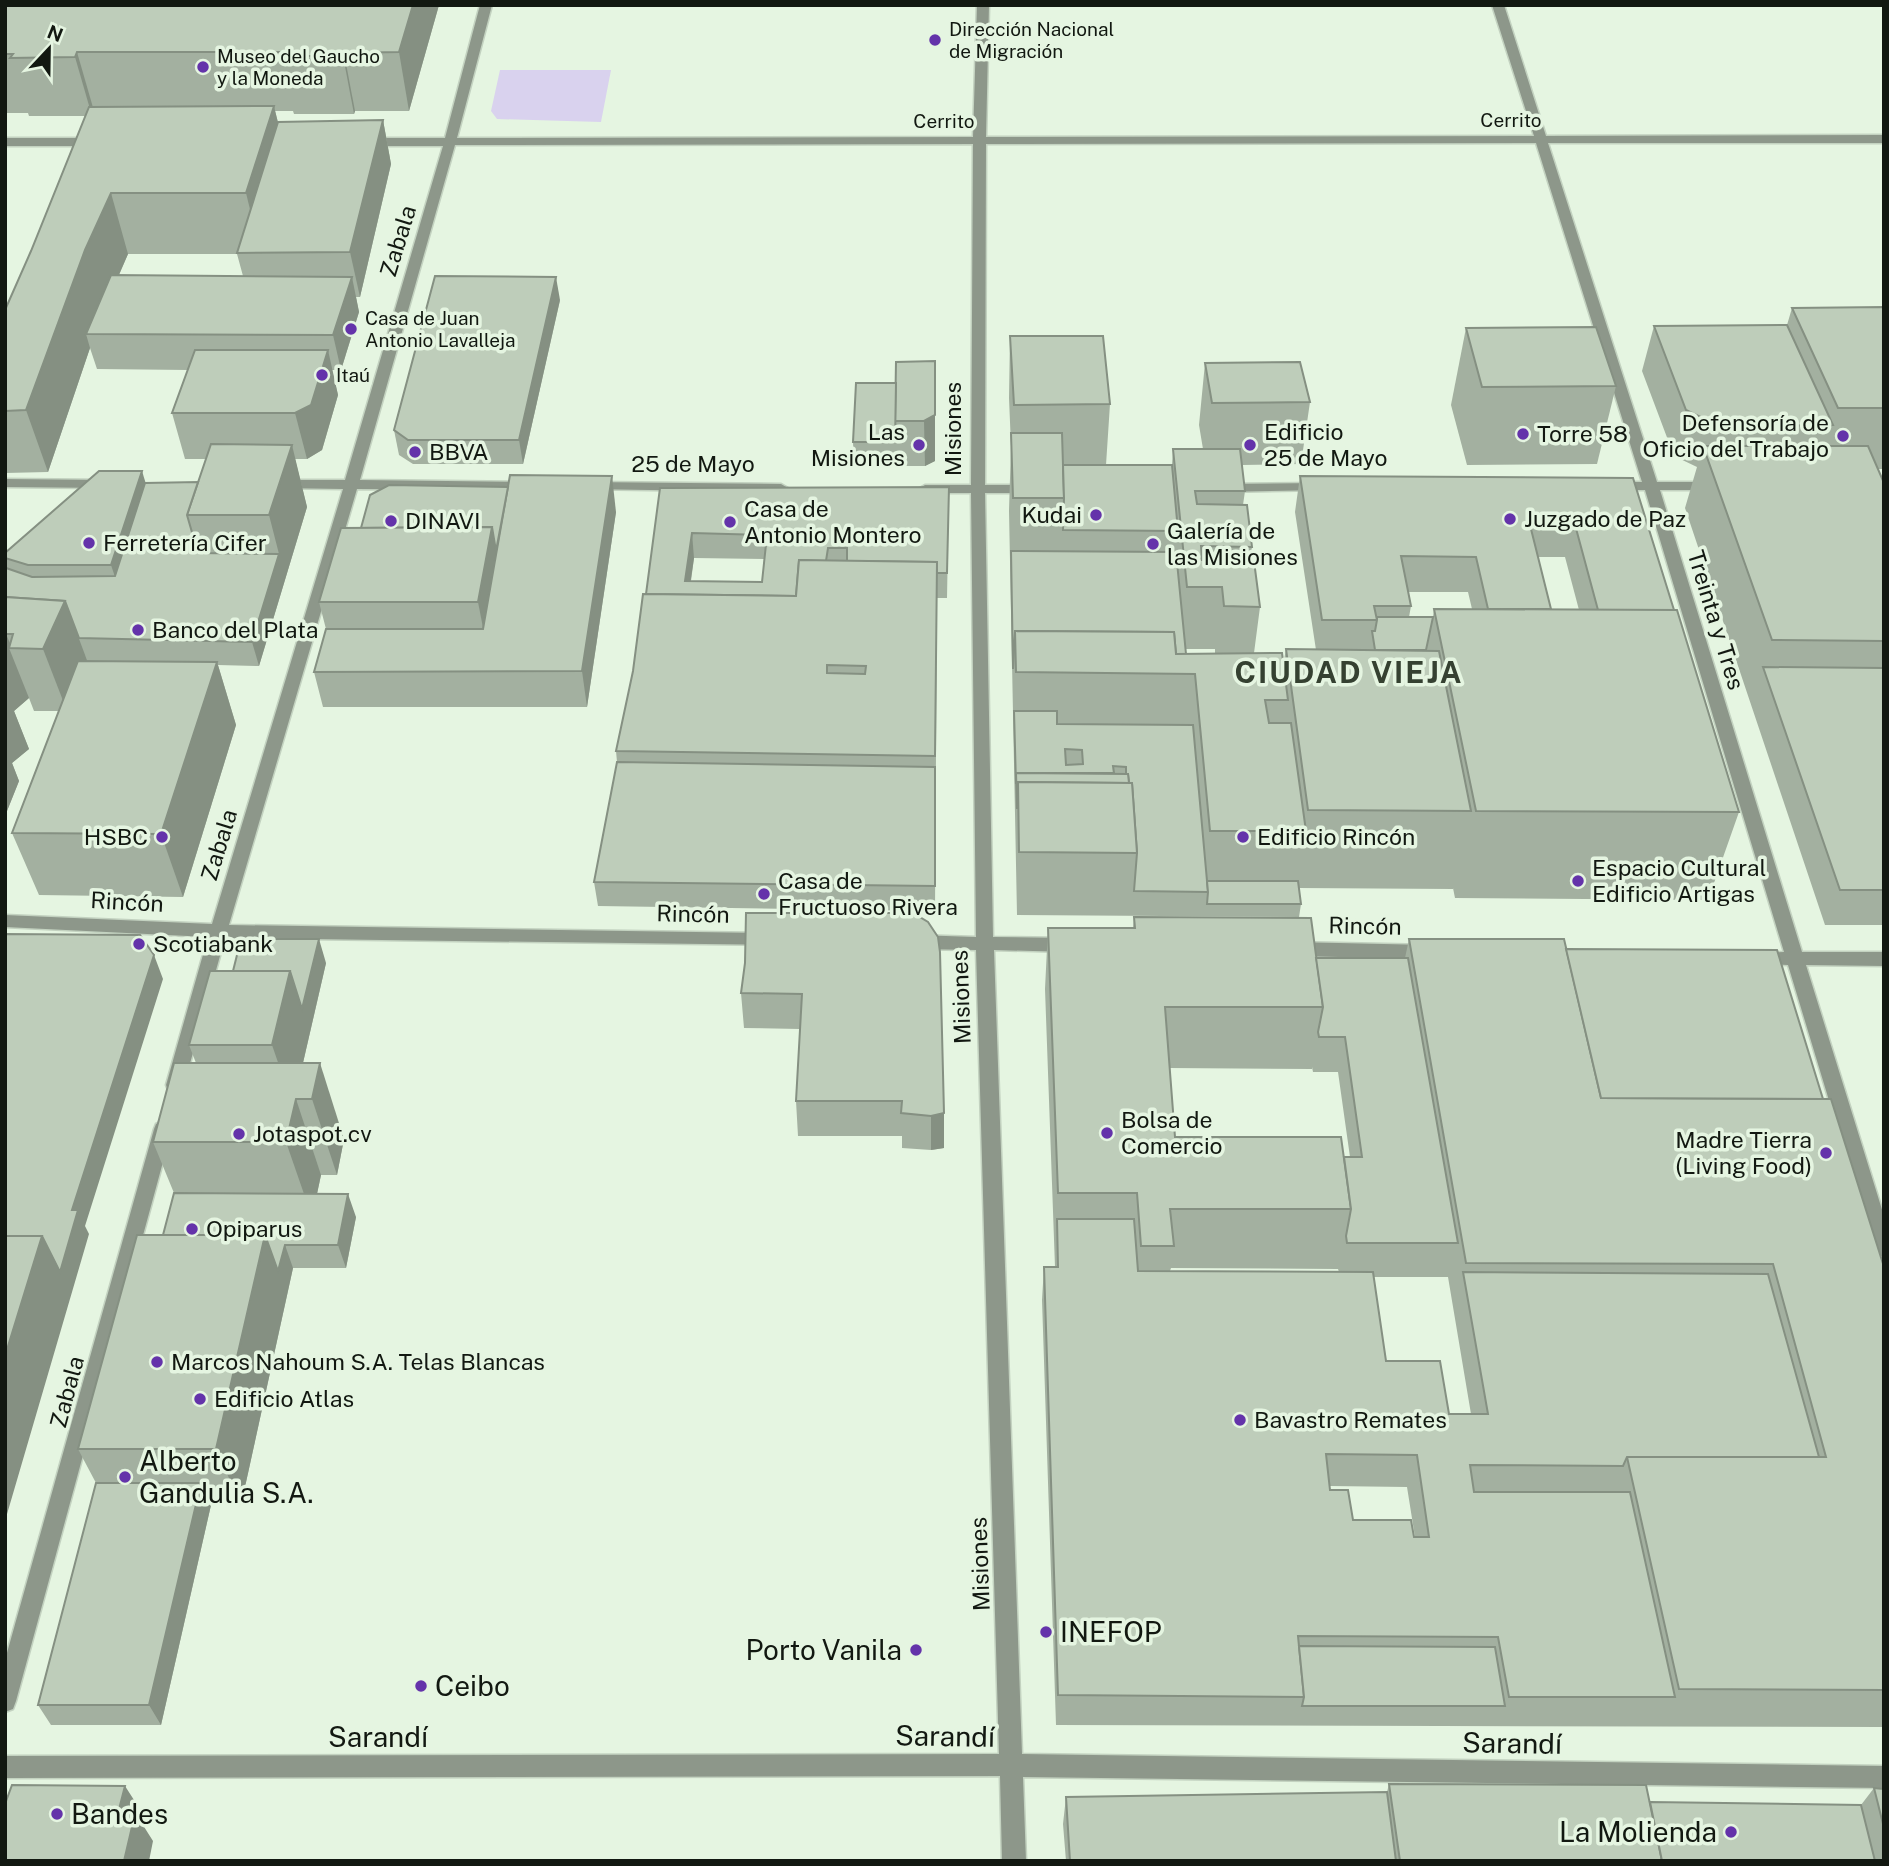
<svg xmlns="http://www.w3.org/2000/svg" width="1889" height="1866" font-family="'Public Sans',sans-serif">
<rect width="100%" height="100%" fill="#e5f5e1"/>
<polygon fill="#d9d2ee" points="500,70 611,70 601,122 497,119 491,111"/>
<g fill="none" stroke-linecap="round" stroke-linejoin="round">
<g stroke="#c3d2c0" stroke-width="3">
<g id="minor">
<polygon points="480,5 492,5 457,138 973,137 977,5 989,5 986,137 1534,136 1492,5 1504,5 1546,136 1884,135 1884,143 1548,143 1657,482 1716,482 1723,486 1716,490 1660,490 1802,952 1884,952 1884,966 1806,965 1884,1216 1884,1257 1877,1255 1874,1249 1788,965 1752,963 1749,958 1752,953 1784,952 1645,490 1611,490 1604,486 1611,482 1642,482 1536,143 986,144 985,485 1033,485 1040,489 1033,493 985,493 993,937 1069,938 1075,940 1078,945 1075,950 1069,952 994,950 1022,1754 1884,1766 1884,1788 1023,1777 1026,1861 1002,1861 1000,1776 5,1778 5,1756 999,1754 976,950 915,949 909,947 906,942 909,937 915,935 976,937 971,493 925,493 918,489 925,485 971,485 973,144 455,145 360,480 529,482 536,486 529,490 357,489 229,925 768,933 774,935 777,940 774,945 225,938 184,1085 182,1090 175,1092 168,1090 166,1085 208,937 5,927 5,915 212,924 343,489 277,488 270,484 277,480 345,480 443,146 365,146 359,142 365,138 445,138"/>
<polygon points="5,138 99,138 105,142 99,146 5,146"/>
<polygon points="5,479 106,480 113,484 106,488 5,487"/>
<polygon points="589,482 781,484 788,488 781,492 584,489 582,486 584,483"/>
<polygon points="1320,483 1327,487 1325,490 1222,492 1215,488 1222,484"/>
<polygon points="1293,942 1429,945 1435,947 1438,952 1435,957 1429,959 1293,956 1287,954 1284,949 1287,944"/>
<polygon points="163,1121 170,1124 172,1129 16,1701 13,1709 5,1712 5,1660 154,1129 156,1124"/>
</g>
</g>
<use href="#minor" fill="#8d978a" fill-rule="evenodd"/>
</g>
<g fill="#a3b0a0" fill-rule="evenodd">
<path d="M5,5H439L409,111H355L354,114H294L293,111H275L278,122L383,120L391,164L360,297H356L359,312L341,370H332L338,395L322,450L307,459H295L307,507L259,666L218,665L236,725L183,897L39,895L12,833L59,711H34L29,698L14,711L29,749L12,763L19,781L5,816V553L145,483L198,482L206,459H185L172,413L188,370L97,369L90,348L48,472L5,473V310L31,251L85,116H29L28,113H5ZM128,254H237L243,276L119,275Z"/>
<polygon points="560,300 523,464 413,464 399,455 394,430"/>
<polygon points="1884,307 1884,469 1878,469 1884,483 1884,925 1825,925 1685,508 1697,467 1674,456 1642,371 1654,326 1787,325 1792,308"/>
<polygon points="1466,328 1616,386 1597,464 1467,465 1451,405"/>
<path d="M1010,336L1110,404L1106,465H1172L1173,449H1203L1199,425L1205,363L1310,402L1301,464L1242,465L1245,491L1243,505L1252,547L1250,561L1260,607L1254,653L1283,666L1286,649L1316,650L1295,512L1300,476L1633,478L1673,610L1739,812L1708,900L1455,898L1453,888V889L1298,888L1301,904L1299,917L1017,915L1009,511L1011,446L1009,398ZM1537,557H1565L1579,610L1551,609ZM1408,592H1468L1472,609H1434L1433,617H1409L1411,606ZM1185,649H1215V653L1186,654Z"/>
<polygon points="935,361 935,461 925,466 854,466 853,442 896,383"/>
<path d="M949,487L947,598H937L935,911L598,906L594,882L617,762L616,751L633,671L646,594L660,488ZM694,558L764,559L762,582L691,581Z"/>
<polygon points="616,512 587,707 323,707 314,672 326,629 319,602 361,528"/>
<polygon points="913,913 944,1148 931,1150 902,1148 902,1136 798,1136 796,1101 800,1029 744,1028 741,993"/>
<path d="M1134,917L1316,958H1405L1409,939L1566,949L1823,1099L1884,1267V1727L1056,1725L1042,1300L1044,1267H1055L1045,989L1048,928H1133ZM1312,1067L1313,1072H1338L1350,1157L1175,1137L1169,1068L1312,1069ZM1171,1268L1338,1269L1339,1272L1170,1271ZM1373,1277H1448L1471,1414H1449L1386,1361ZM1330,1486L1407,1487L1415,1537L1353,1520L1330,1490Z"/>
<polygon points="326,963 303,1063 344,1139 337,1175 321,1175 317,1194 356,1217 346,1268 293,1268 241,1505 211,1505 161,1725 51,1725 38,1705 96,1483 78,1449 163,1235 174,1193 153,1142 196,1063 189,1045 233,971"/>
<polygon points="1389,1784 1650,1802 1861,1805 1874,1788 1884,1789 1884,1861 1066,1861 1063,1824 1066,1797 1387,1792"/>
</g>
<g fill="#859082">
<polygon points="413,5 439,5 409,111 399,52"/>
<polygon points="77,52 94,111 92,116 75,57"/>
<polygon points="344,53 355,111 354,114 343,56"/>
<polygon points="274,106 288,166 261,254 246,193"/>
<polygon points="383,120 391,164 360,297 350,252"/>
<polygon points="111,193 128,254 103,311 86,334 90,348 48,472 26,410 85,250"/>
<polygon points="352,277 359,312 341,370 333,335"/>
<polygon points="556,277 560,300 523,464 519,440"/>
<polygon points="328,350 338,395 322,450 307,459 295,413"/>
<polygon points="935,361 935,461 925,466 924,421"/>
<polygon points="292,445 307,507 259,666 252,642 279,554 269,515"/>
<polygon points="142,471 153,507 123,601 111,565"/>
<polygon points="612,476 616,512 587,707 582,671"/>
<polygon points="492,527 499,565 490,664 478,602"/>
<polygon points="692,533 694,558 687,605 685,581"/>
<polygon points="65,601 88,663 67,711 43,649"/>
<polygon points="5,634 6,634 12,648 9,648 29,698 14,711 29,749 12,763 19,781 5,816"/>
<polygon points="217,662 236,725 183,897 161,834"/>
<polygon points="319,939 326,963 293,1106 272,1045 290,971"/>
<polygon points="154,955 163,979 85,1226 89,1234 5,1521 5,1356 42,1236 72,1210"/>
<polygon points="320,1063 344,1139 337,1175 312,1099"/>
<polygon points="296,1099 321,1175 312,1217 286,1142"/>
<polygon points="944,1113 944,1148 931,1150 931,1116"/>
<polygon points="348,1194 356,1217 346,1268 338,1245"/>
<polygon points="265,1235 285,1245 293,1268 241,1505 216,1449"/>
<polygon points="201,1483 211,1505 161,1725 149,1705"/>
<polygon points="125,1786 143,1814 141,1822 153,1841 149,1861 124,1861 118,1813"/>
</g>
<g fill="#becdba" stroke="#859082" stroke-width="2" fill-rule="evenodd">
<polygon points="5,5 413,5 399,52 344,53 343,56 281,56 282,52 77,52 75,57 10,58 13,54 5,54"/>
<polygon points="274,106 246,193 111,193 85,250 26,410 5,411 5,310 31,251 89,107"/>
<polygon points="383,120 350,252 237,253 278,122"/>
<polygon points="111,275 352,277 333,335 86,334"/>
<polygon points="435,276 556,277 519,440 408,440 394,430"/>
<polygon points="1884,307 1884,408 1838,408 1792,308"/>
<polygon points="1787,325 1833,425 1719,426 1686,410 1654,326"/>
<polygon points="1596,327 1616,386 1482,387 1466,328"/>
<polygon points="1010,336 1103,336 1110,404 1014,405"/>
<polygon points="195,350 328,350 311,405 295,413 172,413"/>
<polygon points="935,361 935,415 924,421 895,421 896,362"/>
<polygon points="1300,362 1310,402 1212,403 1205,363"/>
<polygon points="856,383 896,383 895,442 853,442"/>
<polygon points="1011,433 1062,433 1064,498 1013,498"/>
<polygon points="211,444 292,445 269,515 187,515"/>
<polygon points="1703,446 1868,446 1884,483 1884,641 1772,640"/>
<polygon points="1173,449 1240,449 1245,491 1195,491 1197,504 1247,505 1252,547 1201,546 1202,560 1254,561 1260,607 1224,606 1222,587 1187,587"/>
<polygon points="1063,465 1172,465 1178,531 1063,530 1064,498"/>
<polygon points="99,471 142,471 111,565 28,565 5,558 5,553"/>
<polygon points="510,475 612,476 582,671 314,672 326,629 483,629"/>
<polygon points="1300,476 1633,478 1674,610 1598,610 1574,521 1529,521 1551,609 1488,609 1476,557 1401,556 1411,606 1374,606 1377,620 1322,620"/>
<polygon points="198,482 187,515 198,553 279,554 252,642 79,638 65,601 5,597 6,568 32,577 115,576 145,483"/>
<polygon points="389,485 508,487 496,551 492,527 361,528 370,495"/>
<path d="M949,487L947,573H937V562L847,561V548H828L826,561L799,560L796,596L646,594L660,488ZM692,533L767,535L762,582L685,581Z"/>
<polygon points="492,527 478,602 319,602 341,528"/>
<polygon points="1011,551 1176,552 1186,654 1176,654 1174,632 1015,631 1013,669"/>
<path d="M799,560L937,562L935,756L616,751L633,671L643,594L796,596ZM827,665L866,666L865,674L827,673Z"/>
<polygon points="5,597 65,601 43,649 9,648 13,634 5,634"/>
<polygon points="1434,609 1677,610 1739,812 1476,811"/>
<polygon points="1377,617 1433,617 1426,650 1375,650 1372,631 1375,631 1377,620"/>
<polygon points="1015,631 1174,632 1176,654 1282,653 1288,700 1265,700 1269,723 1291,723 1306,831 1210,831 1195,674 1016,672"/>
<polygon points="1286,649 1439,651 1471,811 1308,810"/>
<polygon points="78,661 217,662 161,834 12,833"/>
<polygon points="1763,667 1884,668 1884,890 1840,890"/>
<path d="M1014,711H1057V724L1193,725L1208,892L1134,891L1137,853L1132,783H1129L1128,774H1126V767L1113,766L1114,773H1016V784ZM1065,749L1082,750L1083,764L1066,765Z"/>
<polygon points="617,762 935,767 935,886 594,882"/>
<polygon points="1016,773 1128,774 1129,783 1018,782 1017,809"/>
<polygon points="1018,782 1132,783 1137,853 1019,852"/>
<polygon points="1207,881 1298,881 1301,904 1207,904 1208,892"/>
<polygon points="746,913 913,913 928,922 938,937 940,952 944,1113 931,1116 901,1113 902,1101 796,1101 802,994 741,993 745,963"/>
<polygon points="1134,917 1311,918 1323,1007 1165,1007 1175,1137 1341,1137 1351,1209 1170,1209 1174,1246 1141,1246 1137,1193 1058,1193 1048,928 1135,928"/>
<polygon points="5,934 140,935 154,955 72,1210 78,1210 60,1272 42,1236 5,1236"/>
<polygon points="241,939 319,939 302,1009 290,971 233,971"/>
<polygon points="1409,939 1564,939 1601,1098 1831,1099 1884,1267 1884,1690 1679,1689 1627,1457 1826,1457 1773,1264 1466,1263"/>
<polygon points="1566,949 1777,950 1823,1099 1601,1098"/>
<polygon points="1316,958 1408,958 1458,1243 1347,1243 1346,1236 1351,1209 1344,1157 1362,1157 1345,1037 1319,1037 1318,1032 1323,1007"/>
<polygon points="210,971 290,971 272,1045 189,1045"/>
<polygon points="174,1063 320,1063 312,1099 296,1099 286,1142 153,1142"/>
<polygon points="174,1193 348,1194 338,1245 285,1245 278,1271 265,1235 163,1235"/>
<path d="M1057,1219H1134L1138,1271L1373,1272L1386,1361H1440L1449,1414H1488L1463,1272L1768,1274L1819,1457H1627L1623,1466L1470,1465L1474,1492H1630L1675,1697H1509L1498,1637L1298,1636L1304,1697L1058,1695L1044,1267H1058ZM1326,1454L1417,1455L1429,1537H1414L1411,1520H1353L1348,1490H1330Z"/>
<polygon points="137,1235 265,1235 216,1449 78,1449"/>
<polygon points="5,1236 42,1236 5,1356"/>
<polygon points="96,1483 201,1483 149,1705 38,1705"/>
<polygon points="1299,1646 1495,1647 1505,1706 1302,1706 1304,1697"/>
<polygon points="1389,1784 1646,1785 1662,1861 1400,1861"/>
<polygon points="12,1785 125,1786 118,1813 135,1814 124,1861 5,1861 5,1804"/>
<polygon points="1874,1788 1884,1789 1884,1828"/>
<polygon points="1387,1792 1396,1861 1070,1861 1066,1797"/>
<polygon points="1650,1802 1861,1805 1875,1861 1662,1861"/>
</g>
<g fill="#6433aa" stroke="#e5f5e1" stroke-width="2.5">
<circle cx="935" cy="40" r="7"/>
<circle cx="203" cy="67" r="7"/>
<circle cx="351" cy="329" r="7"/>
<circle cx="322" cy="375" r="7"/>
<circle cx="1523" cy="434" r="7"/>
<circle cx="1843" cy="436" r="7"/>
<circle cx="919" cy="445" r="7"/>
<circle cx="1250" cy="445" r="7"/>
<circle cx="415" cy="452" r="7"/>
<circle cx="1096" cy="515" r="7"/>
<circle cx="1510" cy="519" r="7"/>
<circle cx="391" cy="521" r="7"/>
<circle cx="730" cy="522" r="7"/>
<circle cx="89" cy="543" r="7"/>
<circle cx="1153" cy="544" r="7"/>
<circle cx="138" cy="630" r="7"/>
<circle cx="162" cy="837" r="7"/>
<circle cx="1243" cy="837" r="7"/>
<circle cx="1578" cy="881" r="7"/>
<circle cx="764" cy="894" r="7"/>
<circle cx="139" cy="944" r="7"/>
<circle cx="1107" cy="1133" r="7"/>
<circle cx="239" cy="1134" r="7"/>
<circle cx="1826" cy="1153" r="7"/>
<circle cx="192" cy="1229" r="7"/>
<circle cx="157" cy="1362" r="7"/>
<circle cx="200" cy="1399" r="7"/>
<circle cx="1240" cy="1420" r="7"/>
<circle cx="125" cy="1477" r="7"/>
<circle cx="1046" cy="1632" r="7"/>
<circle cx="916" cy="1650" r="7"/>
<circle cx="421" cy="1686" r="7"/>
<circle cx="57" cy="1814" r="7"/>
<circle cx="1731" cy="1832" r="7"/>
</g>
<g text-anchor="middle" stroke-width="7" stroke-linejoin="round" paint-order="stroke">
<g font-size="19" fill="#121811" stroke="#e5f5e1" text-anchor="start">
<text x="949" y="36">Dirección Nacional<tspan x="949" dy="22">de Migración</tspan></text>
<text x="217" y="63">Museo del Gaucho<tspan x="217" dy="22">y la Moneda</tspan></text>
<text x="365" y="325">Casa de Juan<tspan x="365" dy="22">Antonio Lavalleja</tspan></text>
<text x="336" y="382">Itaú</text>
</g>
<g font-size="19" fill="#121811" stroke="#e5f5e1">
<text x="1511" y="127">Cerrito</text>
<text x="944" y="128">Cerrito</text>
</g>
<g font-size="23" fill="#121811" stroke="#e5f5e1">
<text transform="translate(398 241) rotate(-73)" y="8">Zabala</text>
<text transform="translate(953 429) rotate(-90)" y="8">Misiones</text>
<text x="693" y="472">25 de Mayo</text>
<text transform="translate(1716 620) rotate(73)" y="8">Treinta y Tres</text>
<text transform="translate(219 845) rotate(-73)" y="8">Zabala</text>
<text transform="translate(127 902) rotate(3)" y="8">Rincón</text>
<text transform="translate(693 914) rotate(1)" y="8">Rincón</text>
<text transform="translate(1365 926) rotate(1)" y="8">Rincón</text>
<text transform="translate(961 997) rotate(-92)" y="8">Misiones</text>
<text transform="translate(67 1392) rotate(-75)" y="8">Zabala</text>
<text transform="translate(980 1564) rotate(-92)" y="8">Misiones</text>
</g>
<g font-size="23" fill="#121811" stroke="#e5f5e1" text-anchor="start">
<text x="1829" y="431" text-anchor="end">Defensoría de<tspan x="1829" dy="26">Oficio del Trabajo</tspan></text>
<text x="905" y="440" text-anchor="end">Las<tspan x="905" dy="26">Misiones</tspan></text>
<text x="1264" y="440">Edificio<tspan x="1264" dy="26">25 de Mayo</tspan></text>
<text x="1537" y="442">Torre 58</text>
<text x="429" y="460">BBVA</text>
<text x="744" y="517">Casa de<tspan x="744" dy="26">Antonio Montero</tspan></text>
<text x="1082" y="523" text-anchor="end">Kudai</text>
<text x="1524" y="527">Juzgado de Paz</text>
<text x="405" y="529">DINAVI</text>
<text x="1167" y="539">Galería de<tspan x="1167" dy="26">las Misiones</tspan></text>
<text x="103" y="551">Ferretería Cifer</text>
<text x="152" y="638">Banco del Plata</text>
<text x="148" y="845" text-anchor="end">HSBC</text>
<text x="1257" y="845">Edificio Rincón</text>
<text x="1592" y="876">Espacio Cultural<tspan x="1592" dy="26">Edificio Artigas</tspan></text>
<text x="778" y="889">Casa de<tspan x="778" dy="26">Fructuoso Rivera</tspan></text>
<text x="153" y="952">Scotiabank</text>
<text x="1121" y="1128">Bolsa de<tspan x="1121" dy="26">Comercio</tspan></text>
<text x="253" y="1142">Jotaspot.cv</text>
<text x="1812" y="1148" text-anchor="end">Madre Tierra<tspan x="1812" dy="26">(Living Food)</tspan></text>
<text x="206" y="1237">Opiparus</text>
<text x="171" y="1370">Marcos Nahoum S.A. Telas Blancas</text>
<text x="214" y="1407">Edificio Atlas</text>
<text x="1254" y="1428">Bavastro Remates</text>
</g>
<g font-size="28" fill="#121811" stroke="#e5f5e1" text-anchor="start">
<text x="139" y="1471">Alberto<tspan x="139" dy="32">Gandulia S.A.</tspan></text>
<text x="1060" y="1642">INEFOP</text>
<text x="902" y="1660" text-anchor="end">Porto Vanila</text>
<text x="435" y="1696">Ceibo</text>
<text x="71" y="1824">Bandes</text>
<text x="1717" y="1842" text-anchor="end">La Molienda</text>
</g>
<g font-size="28" fill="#121811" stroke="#e5f5e1">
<text transform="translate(945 1736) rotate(1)" y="10">Sarandí</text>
<text x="378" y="1747">Sarandí</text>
<text transform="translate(1512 1743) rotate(1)" y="10">Sarandí</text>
</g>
<g font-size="30" font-weight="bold" letter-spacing="2" fill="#354131" stroke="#e5f5e1">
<text x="1349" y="683">CIUDAD VIEJA</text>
</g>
</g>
<rect width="1889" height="1866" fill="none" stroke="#121811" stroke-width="14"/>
<g transform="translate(49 49) rotate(22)" stroke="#e5f5e1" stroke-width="5" paint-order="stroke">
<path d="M0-5L12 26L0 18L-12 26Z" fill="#121811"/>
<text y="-10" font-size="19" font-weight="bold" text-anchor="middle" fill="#121811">N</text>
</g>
</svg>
